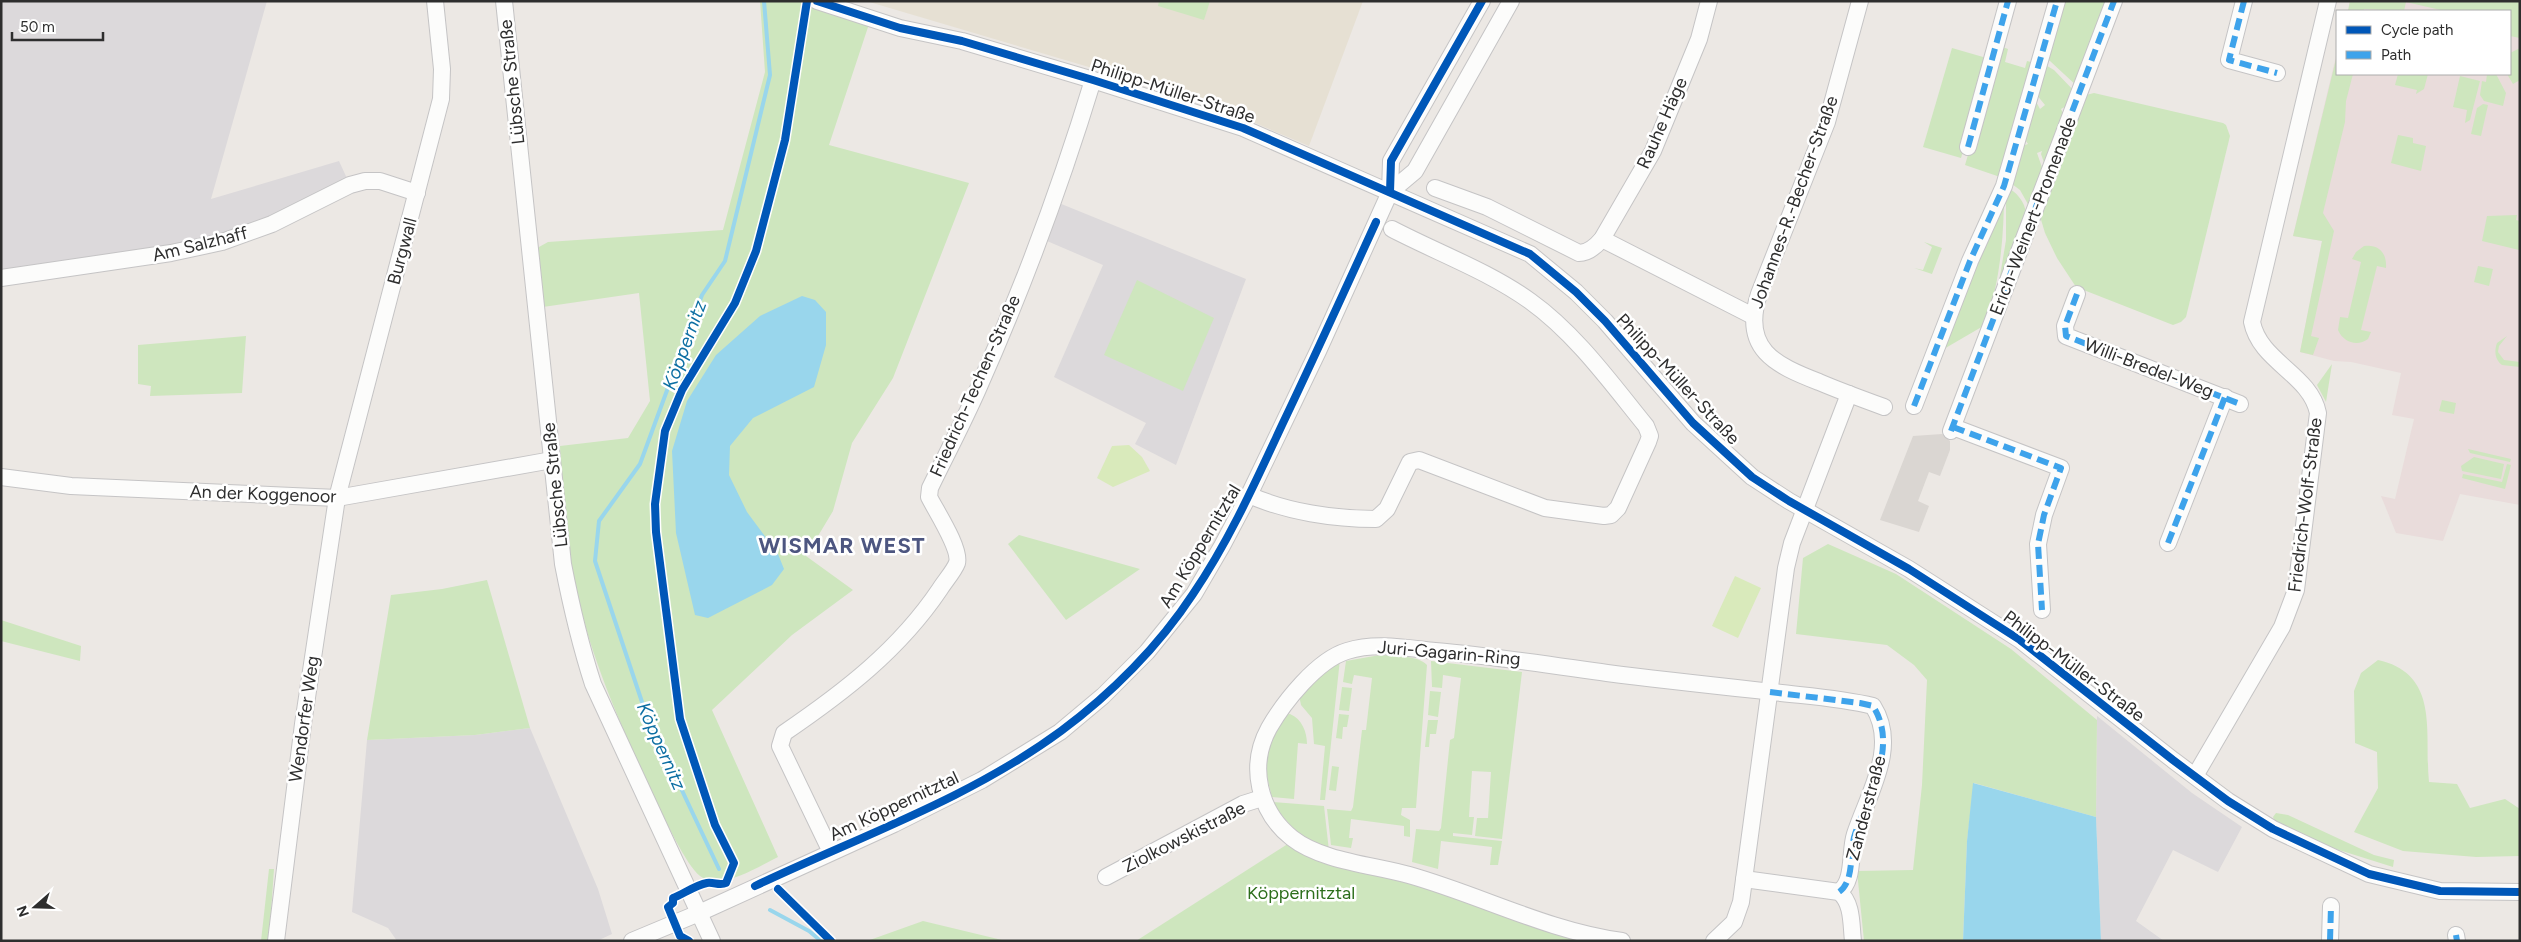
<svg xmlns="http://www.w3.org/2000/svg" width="2521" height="942" font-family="Figtree,sans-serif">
<rect width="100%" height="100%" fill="#ece8e4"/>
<g fill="#dcd9db">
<polygon points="1,1 267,1 211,199 339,161 350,185 222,242 1,278"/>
<polygon points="1054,201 1246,279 1176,465 1135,444 1146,423 1054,377 1103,265 1040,238"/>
<polygon points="2097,716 2192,793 2242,827 2218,872 2173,850 2136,921 2164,941 2101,941 2096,817"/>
<polygon points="530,728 598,889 612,934 597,941 397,941 388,928 352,912 367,740 475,735"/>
</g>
<polygon fill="#e6e0d3" points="866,1 1363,1 1309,146 1248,120 1116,75"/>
<polygon fill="#e9dcdb" points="2350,1 2520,1 2520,505 2460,494 2443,541 2396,533 2381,496 2395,499 2414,419 2392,415 2401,373 2351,362 2334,361 2300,352 2322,241 2293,236 2337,52 2337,74 2510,74 2510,11 2348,11"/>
<g fill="#cee6be">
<path d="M760,1H817L871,18L829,145L969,183L893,378L852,443L833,511L806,556L853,590L792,635L712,710L778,857C759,866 720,892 700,876C686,865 665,819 656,801C623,731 590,658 574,581C565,537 562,491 560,446L628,438L650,401L639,293L536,308L530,252L548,242L723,230L765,72Z"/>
<polygon points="1159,1 1210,1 1204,20 1158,6"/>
<polygon points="2060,1 2110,1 2078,87 2050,61 2043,58"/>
<polygon points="2350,1 2520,1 2520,38 2510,36 2510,11 2445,11 2406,2 2404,11 2364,9 2363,11 2348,11"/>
<polygon points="2000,46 2008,49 2005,62 2025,68 2027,61 2035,63 2003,178 1965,165"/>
<polygon points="1952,48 1990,59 1961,158 1923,147"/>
<polygon points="2520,48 2520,80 2513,84 2507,74 2510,74 2510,53"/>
<polygon points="2337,55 2337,74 2353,74 2346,101 2345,122 2323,213 2334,231 2311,336 2319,338 2313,355 2300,352 2322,241 2293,236"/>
<polygon points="2042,63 2054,70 2077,94 2075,101 2061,109 2063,113 2046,168 2041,154 2042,151 2037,153 2045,176 2029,206 2020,190 2008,181 2017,148 2028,144 2026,141 2018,144 2033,96 2040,109 2045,105 2036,94"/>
<polygon points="2398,74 2428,74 2424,89 2416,94 2417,90 2395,85"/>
<polygon points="2487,74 2496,74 2506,93 2503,106 2484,101 2480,95 2482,81 2486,82"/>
<polygon points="2460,76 2480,81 2470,120 2465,123 2467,110 2453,107"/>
<polygon points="2094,93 2223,123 2226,125 2230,136 2186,317 2181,322 2173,325 2076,287 2057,258 2045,233 2039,213 2082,96"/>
<polygon points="2483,104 2488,105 2481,136 2471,134 2477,108"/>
<polygon points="2398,135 2413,138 2413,143 2426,146 2421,171 2391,163"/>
<path d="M2006,187C2016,191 2025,202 2026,213C2027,221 2001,282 1997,294L2006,240Z"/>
<path d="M2004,192C2004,237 2000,282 1985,325L1937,353Z"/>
<polygon points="2517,215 2516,220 2520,221 2519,250 2482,241 2487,216"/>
<polygon points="1924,242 1942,248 1932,274 1914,268 1923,270 1932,247"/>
<path d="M2364,246C2379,244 2387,253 2386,268L2377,266L2361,330L2371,332L2368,339C2357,347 2343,342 2338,330L2340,317L2348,318L2361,262L2352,259L2356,252Z"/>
<polygon points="2478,266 2493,269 2489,286 2474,282"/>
<polygon points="1137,280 1214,318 1183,391 1104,355"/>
<polygon points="246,336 242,393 150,396 151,386 138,384 138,345"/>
<path d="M2507,336L2499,346L2498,352L2504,360L2520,362V367L2502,365C2495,360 2494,351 2497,343Z"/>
<polygon points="2332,364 2326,402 2317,385"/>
<polygon points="2442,400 2456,403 2454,414 2439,411"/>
<polygon points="2468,449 2511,459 2510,462 2470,453"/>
<polygon points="2474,457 2504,464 2501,479 2462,471 2461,466"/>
<polygon points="2507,464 2511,465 2505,489 2462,478 2463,474 2502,482"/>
<polygon points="1019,535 1140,569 1066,620 1008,544"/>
<polygon points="1828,544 1896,574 2011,649 2097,720 2096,817 1974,783 1967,841 1963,941 1864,941 1857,871 1913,870 1922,785 1927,680 1914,665 1887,645 1796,634 1803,558"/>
<polygon points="487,580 530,728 475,735 367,740 391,595 442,589"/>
<polygon points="1,620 81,646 80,661 1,641"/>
<path d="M1380,655C1392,656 1418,655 1427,665L1416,808H1402L1401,815L1410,820V837L1404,836V826L1351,819L1349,838H1353L1351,848L1331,845L1327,809L1351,811L1353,807L1362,730H1366L1372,678L1354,675L1352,684L1343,682L1346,661Z"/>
<polygon points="1340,659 1325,800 1320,800 1325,746 1314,744 1312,718 1301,705 1299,695"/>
<path d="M2378,660C2441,674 2424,734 2429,782L2457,784L2470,808L2505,799L2520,809V856L2476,857L2403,851L2354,832L2378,788L2377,752L2355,743L2354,691L2361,673Z"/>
<polygon points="1431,661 1522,672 1502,839 1475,836 1477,818 1488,818 1491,772 1472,771 1469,817 1474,817 1472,835 1453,833 1453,836 1502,841 1498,865 1490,865 1492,847 1441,841 1438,869 1412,862 1416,829 1439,831 1441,828 1450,740 1454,738 1461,678 1443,675 1442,688 1432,687"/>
<polygon points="1342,687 1352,688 1349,711 1339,710"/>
<polygon points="1430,691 1441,692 1438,717 1428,715"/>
<path d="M1290,714C1302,719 1307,732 1307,744L1298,743L1294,799L1272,797C1261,757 1266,751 1284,715Z"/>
<polygon points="1339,714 1349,715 1347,727 1343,727 1342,739 1336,738"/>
<polygon points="1428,720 1438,720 1436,734 1430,734 1429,747 1425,747"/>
<polygon points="1332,766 1339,767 1336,791 1329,790"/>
<path d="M1273,802L1324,806L1329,851C1304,839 1287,826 1273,802Z"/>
<polygon points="2276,813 2288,815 2374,855 2394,860 2393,867 2323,845 2275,822 2273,817"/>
<polygon points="1294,840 1579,936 1578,941 1136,941"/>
<polygon points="269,869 274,869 269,941 261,941"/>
<polygon points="923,921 1002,940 1010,941 867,941"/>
</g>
<g fill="#d9eabb">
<polygon points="1129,445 1142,457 1150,471 1113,487 1097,478 1112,446"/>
<polygon points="1735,576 1761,588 1738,638 1712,626"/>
</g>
<polygon fill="#dad6d2" points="1942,434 1950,441 1950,450 1940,476 1929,472 1918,501 1929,506 1919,532 1880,520 1913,436"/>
<g fill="#99d6ec">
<polygon points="802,296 815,300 826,312 826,345 814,387 753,418 730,446 729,475 747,512 778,554 784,569 772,585 708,618 695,615 676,533 672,451 687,401 716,355 760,316"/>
<polygon points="1973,783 2096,817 2101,941 1963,941 1967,841"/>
</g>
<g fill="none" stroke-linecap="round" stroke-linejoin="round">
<g stroke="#99d6ec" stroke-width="4">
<polyline points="719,869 646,714 595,561 599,521 640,464 702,295 725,261 770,75 764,1"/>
<polyline points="770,910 809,931 821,941"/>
</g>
<g stroke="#c5c4c5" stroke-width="18">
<g id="minor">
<path d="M504,1L563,564C571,605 580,644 593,684L712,941"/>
<polyline points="817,1 900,28 962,41 1093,80 1243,128 1530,254 1576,292 1605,321 1693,423 1752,477 1789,501 1909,569 2020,640 2173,760 2228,801 2273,829 2369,874 2440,891 2520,892"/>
<path d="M1860,1L1827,122L1759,294C1741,349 1775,365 1819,382C1840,391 1862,399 1884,407"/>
<polyline points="2244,1 2229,60 2277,73"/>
<polyline points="1968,147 2008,1"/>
<path d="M1435,188L1487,207L1579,253C1588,253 1596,246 1602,239L1653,151L1699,39L1709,1"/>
<polyline points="1390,192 1391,161 1482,1"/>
<polyline points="1602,239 1753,316"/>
<polyline points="1,278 171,253 222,242 272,224 350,185 365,181 380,181 417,193"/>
<polyline points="2077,294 2065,326 2066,336 2240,404"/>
<polyline points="1914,406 1970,261 2004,186 2057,1"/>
<polyline points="1953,427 2061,468 2044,515 2038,544 2042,610"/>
<polyline points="1951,431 2114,1"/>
<polyline points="1,477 71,486 337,498 552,460"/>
<path d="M1249,495C1287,512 1334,519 1376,519L1387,509L1410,462L1419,460L1545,508L1604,516L1611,515L1618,508L1648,442L1650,436L1646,426C1611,383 1576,334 1530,301C1488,271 1438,253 1392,229"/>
<polyline points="2168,543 2225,397"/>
<path d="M2195,776L2282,627L2296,590L2318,413C2310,374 2260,362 2252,322L2328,1"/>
<path d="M831,852L780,746L784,733C844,692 899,650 940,589C945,581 954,571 957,563C961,549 936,511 929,497L930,488C946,455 963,423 978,389C1023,288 1061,185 1093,80"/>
<polyline points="1106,877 1243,804 1262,798"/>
<path d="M1744,879L1839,892C1853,903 1851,925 1853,941"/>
<polyline points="2456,935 2457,941"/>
<polyline points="276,941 303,724 337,498 441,99 442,69 435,1"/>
<polyline points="632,941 699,913 894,824 982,780 1060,732 1103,696 1147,652 1194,594 1222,546 1249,495 1319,349 1390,192 1415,171 1511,1"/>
<path d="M1622,941C1548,931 1480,895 1409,875C1373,865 1321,861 1292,838C1259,812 1248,766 1269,728C1284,702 1317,660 1347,651C1375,642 1406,648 1435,651C1493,656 1550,665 1607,673C1662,680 1718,686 1773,692C1806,696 1841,698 1873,706C1899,747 1868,794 1855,834C1849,852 1855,881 1839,892"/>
<polyline points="1714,941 1734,922 1741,902 1786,568 1792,543 1849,394"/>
<polyline points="2330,941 2331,906"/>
</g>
</g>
<use href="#minor" stroke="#fcfcfb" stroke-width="16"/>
<g stroke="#3ea3eb" stroke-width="6" stroke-dasharray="12 6" stroke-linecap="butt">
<polyline points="2244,1 2229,60 2277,73"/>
<polyline points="1968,147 2008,1"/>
<polyline points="2077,294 2065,326 2066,336 2240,404"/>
<polyline points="1914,406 1970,261 2004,186 2057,1"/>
<polyline points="1953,427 2061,468 2044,515 2038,544 2042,610"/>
<polyline points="1951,431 2114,1"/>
<polyline points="2168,543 2225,397"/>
<path d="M1770,692L1860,703L1873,706C1899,747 1868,794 1855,834C1849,852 1855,881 1839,892"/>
<polyline points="2456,935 2457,941"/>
<polyline points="2330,941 2331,906"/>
</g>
<g stroke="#fff" stroke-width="11">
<g id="cycleway">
<polyline points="817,1 900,28 962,41 1093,80 1243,128 1530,254 1576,292 1605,321 1693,423 1752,477 1789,501 1909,569 2020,640 2173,760 2228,801 2273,829 2369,874 2440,891 2520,892"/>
<polyline points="1390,192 1391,161 1482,1"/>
<path d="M755,886C858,837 969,799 1061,731C1111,694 1159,646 1193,594C1229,541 1255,483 1282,425C1314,358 1345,290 1376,222"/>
<polyline points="778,889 831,941"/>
<path d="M689,941L680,936L668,907L673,903V898C683,894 696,885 707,883C714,882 720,886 726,883L734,863L715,825L680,719L656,532L655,504L665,431L682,390L735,303L756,251L785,140L807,1"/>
</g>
</g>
<use href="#cycleway" stroke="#0057b8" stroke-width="8"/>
</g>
<g text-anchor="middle" stroke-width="5" stroke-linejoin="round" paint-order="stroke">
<g font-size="18" fill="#2e2e2e" stroke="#fff">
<text transform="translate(512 82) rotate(-96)" y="6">Lübsche Straße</text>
<text transform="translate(1173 91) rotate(18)" y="6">Philipp-Müller-Straße</text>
<text transform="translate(1662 123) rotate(-66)" y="6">Rauhe Häge</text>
<text transform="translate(1794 202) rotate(-70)" y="6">Johannes-R.-Becher-Straße</text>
<text transform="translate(2033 216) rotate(-69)" y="6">Erich-Weinert-Promenade</text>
<text transform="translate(200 244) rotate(-14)" y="6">Am Salzhaff</text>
<text transform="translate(402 251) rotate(-75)" y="6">Burgwall</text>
<text transform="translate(2149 368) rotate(21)" y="6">Willi-Bredel-Weg</text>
<text transform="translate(1678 379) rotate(47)" y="6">Philipp-Müller-Straße</text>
<text transform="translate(975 386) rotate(-66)" y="6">Friedrich-Techen-Straße</text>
<text transform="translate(555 485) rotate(-96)" y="6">Lübsche Straße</text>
<text transform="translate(263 494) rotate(2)" y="6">An der Koggenoor</text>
<text transform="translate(2305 505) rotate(-83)" y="6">Friedrich-Wolf-Straße</text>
<text transform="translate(1200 546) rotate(-59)" y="6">Am Köppernitztal</text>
<text transform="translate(1449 653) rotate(5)" y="6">Juri-Gagarin-Ring</text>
<text transform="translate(2074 666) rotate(37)" y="6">Philipp-Müller-Straße</text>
<text transform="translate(304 719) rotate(-82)" y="6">Wendorfer Weg</text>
<text transform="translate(894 806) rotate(-25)" y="6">Am Köppernitztal</text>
<text transform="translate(1866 808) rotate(-75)" y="6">Zanderstraße</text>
<text transform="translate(1184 837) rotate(-27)" y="6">Ziolkowskistraße</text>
</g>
<g font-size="18" fill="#2c6e1b" stroke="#fff">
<text x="1301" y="899">Köppernitztal</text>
</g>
<g font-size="19" font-style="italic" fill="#0d6fa3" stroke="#fff">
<text transform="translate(684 345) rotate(-70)" y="7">Köppernitz</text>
<text transform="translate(662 746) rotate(66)" y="7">Köppernitz</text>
</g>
<g font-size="22" font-weight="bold" letter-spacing="1" fill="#4d5680" stroke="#fff">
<text x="842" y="553">WISMAR WEST</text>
</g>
</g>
<rect width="2521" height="942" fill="none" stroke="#2e2e2e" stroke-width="5"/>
<rect x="2336" y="10" width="175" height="65" fill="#ffffff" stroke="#ababab"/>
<rect x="2346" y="26" width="25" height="8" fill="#0057b8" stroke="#ababab"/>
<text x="2381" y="35" font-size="15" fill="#2e2e2e">Cycle path</text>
<rect x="2346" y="51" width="25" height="8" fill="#3ea3eb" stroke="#ababab"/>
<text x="2381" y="60" font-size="15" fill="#2e2e2e">Path</text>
<g transform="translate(35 907) rotate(250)" stroke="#ffffff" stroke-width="4" paint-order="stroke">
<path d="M0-4L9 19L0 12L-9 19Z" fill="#2e2e2e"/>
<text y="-8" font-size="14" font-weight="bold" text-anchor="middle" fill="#2e2e2e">N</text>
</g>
<path d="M12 32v8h91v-8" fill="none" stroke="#2e2e2e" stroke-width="2.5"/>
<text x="20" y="32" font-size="15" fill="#2e2e2e" stroke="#ffffff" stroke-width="4" paint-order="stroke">50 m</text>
</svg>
